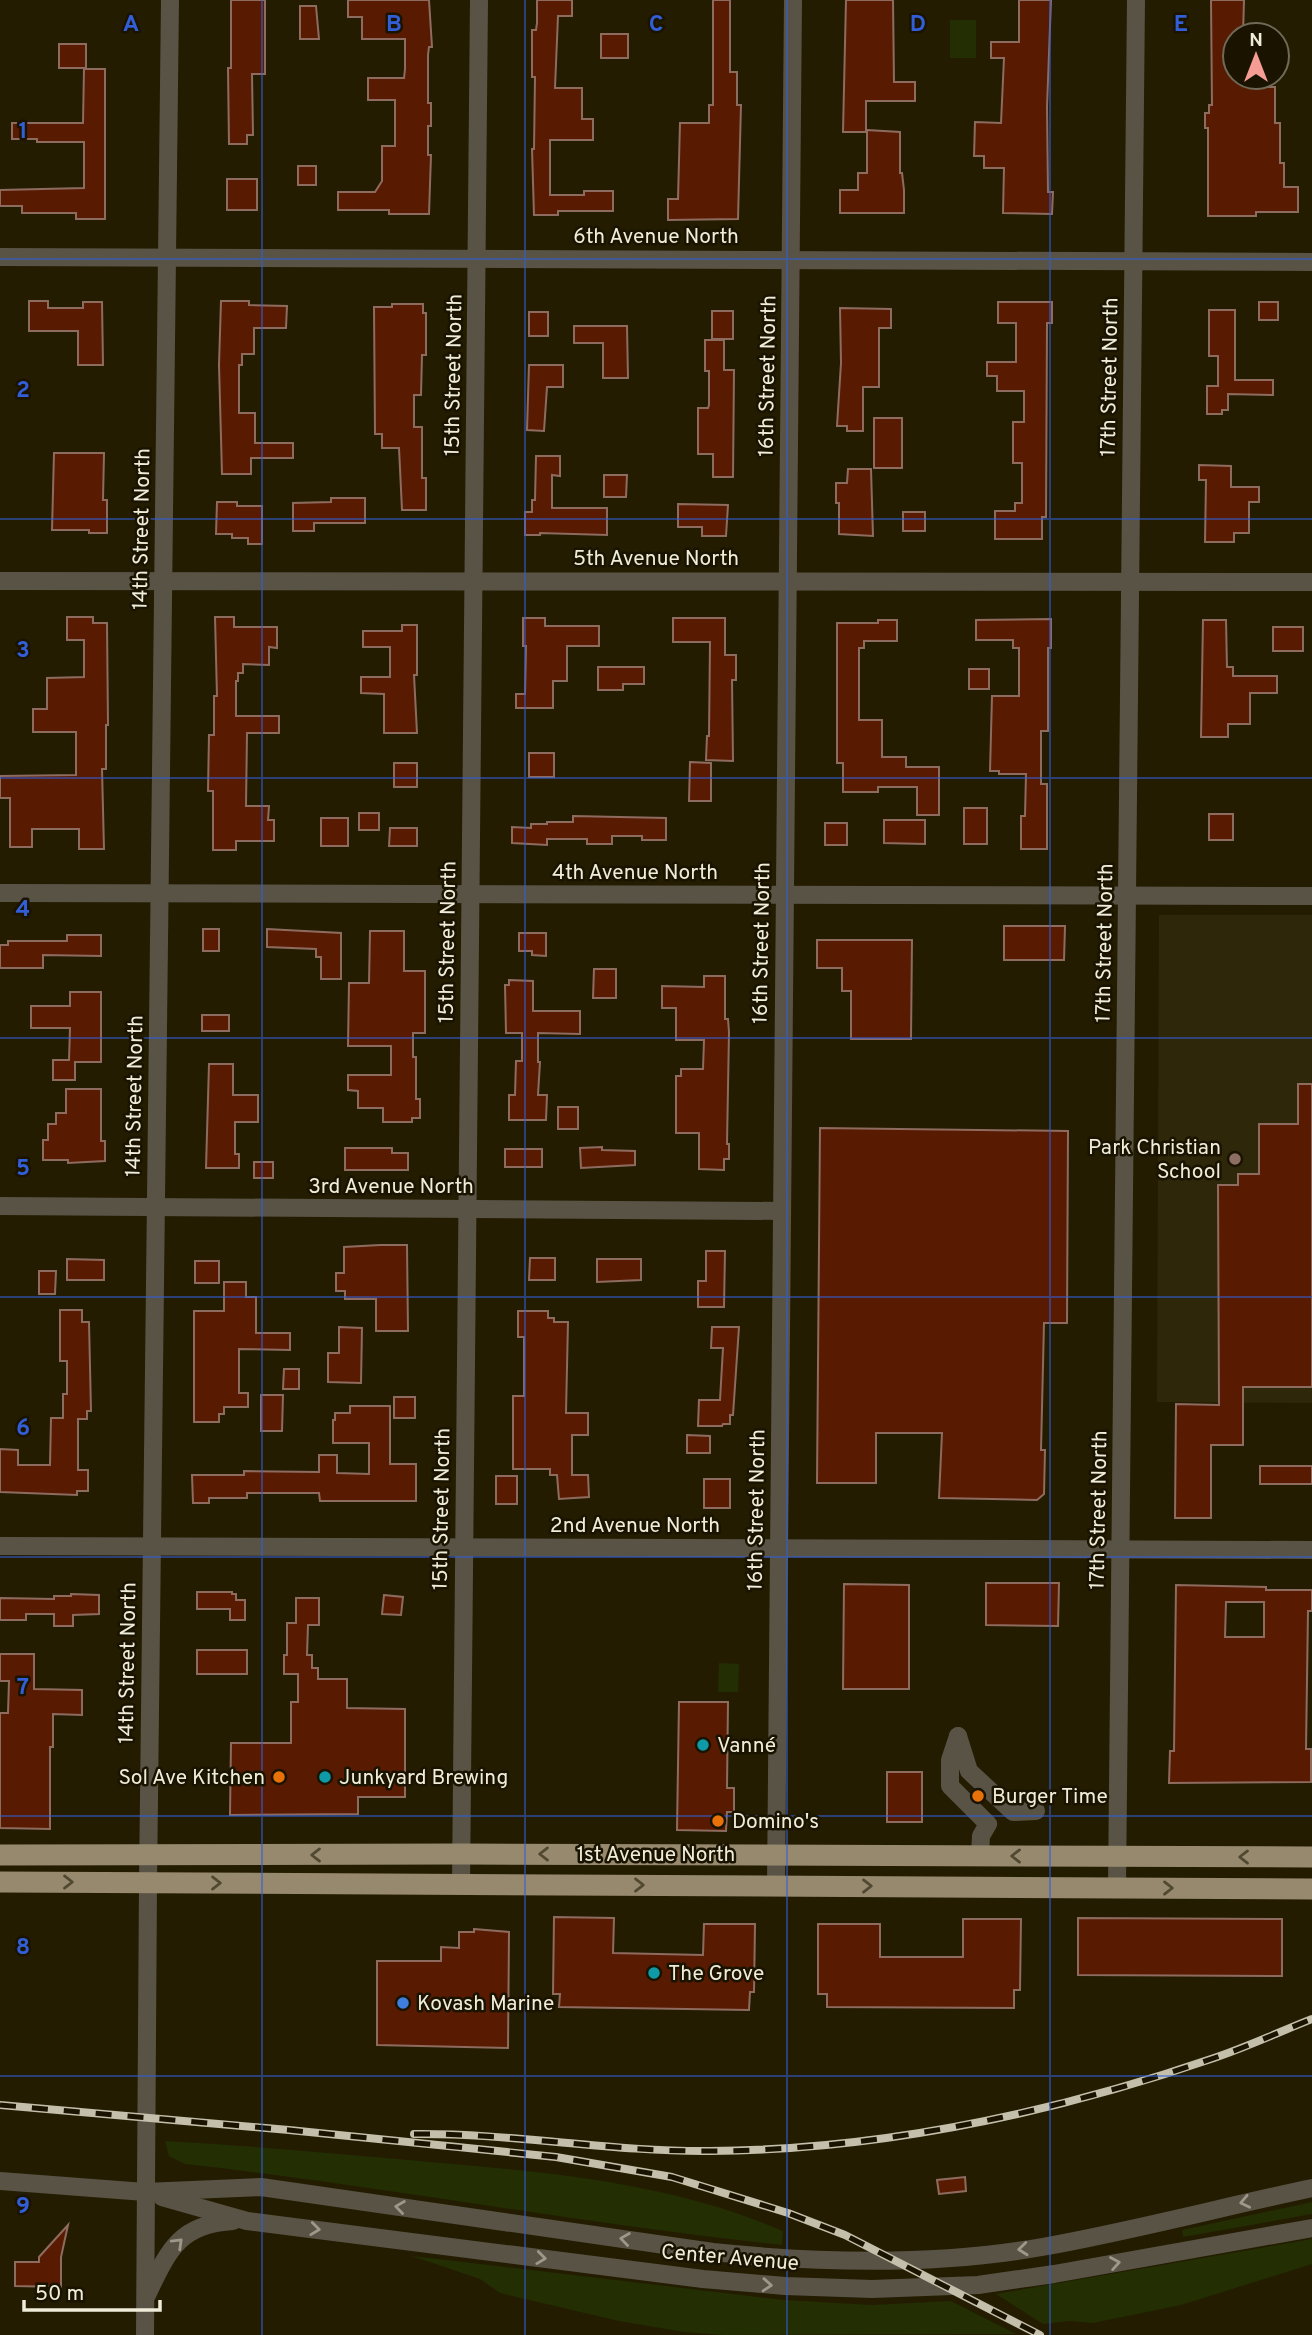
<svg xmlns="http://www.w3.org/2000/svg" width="1312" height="2335" font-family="Overpass,sans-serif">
<rect width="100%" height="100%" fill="#241c00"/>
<polygon fill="#2e2709" points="1159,915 1312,915 1312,1403 1157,1402"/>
<g fill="#232e03">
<rect x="950" y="20" width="26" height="38"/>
<polygon points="719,1663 739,1664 738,1692 718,1692"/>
<path d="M165,2141C253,2146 342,2154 430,2162C549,2172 672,2183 783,2231L782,2245C582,2224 384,2186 185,2164L169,2156Z"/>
<polygon points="1312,2202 1312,2214 1183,2237 1182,2230"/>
<polygon points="1312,2239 1312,2264 1181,2305 1093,2323 1069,2321 1043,2324 996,2294"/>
<polygon points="412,2256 784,2300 872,2305 951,2301 1016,2334 723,2335 684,2332 619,2321 500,2293 480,2279"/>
</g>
<g fill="#581b02" stroke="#8e6b5f" stroke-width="2" fill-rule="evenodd">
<polygon points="231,0 265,0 265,74 252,74 253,135 247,135 247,144 229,144 228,68 231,68"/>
<polygon points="348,0 429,0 432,47 429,47 428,55 428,103 431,103 431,126 428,126 428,155 431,155 429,214 389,214 389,210 338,210 338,192 375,192 382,181 382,146 395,146 395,100 368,100 368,78 404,78 405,69 405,39 362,39 362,17 348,17"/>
<polygon points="537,0 572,0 572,16 558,16 555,88 582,88 582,119 593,119 593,140 550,140 550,195 584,195 584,191 613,191 613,211 558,211 558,215 534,215 532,149 534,149 535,77 532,77 532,30 536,30 537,23"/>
<polygon points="713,0 730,0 730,72 737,72 737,105 741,105 738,219 668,220 668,199 678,199 680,123 709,123 709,105 713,105"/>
<polygon points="846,0 893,0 894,82 915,82 915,101 866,101 866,132 843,132"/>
<polygon points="1019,0 1051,0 1047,107 1048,192 1053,192 1052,214 1003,213 1004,168 984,168 984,156 974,156 975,122 1001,123 1004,58 991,58 991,42 1019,42"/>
<polygon points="1211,0 1244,0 1243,35 1235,35 1235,77 1252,77 1252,87 1275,87 1275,123 1280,123 1280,163 1284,163 1284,187 1298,187 1298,212 1256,212 1256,216 1208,216 1208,128 1205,128 1205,113 1209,113 1209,105 1212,105"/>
<polygon points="300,6 316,6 319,39 300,39"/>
<rect x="601" y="34" width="27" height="24"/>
<rect x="59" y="44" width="27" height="24"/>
<polygon points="84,69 105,69 105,219 76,219 76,213 22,213 22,206 0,206 0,190 84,188 84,142 37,142 37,139 12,139 12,123 83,123"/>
<polygon points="867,130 900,132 900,173 902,173 904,190 904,213 840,213 840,190 858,190 858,173 867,173"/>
<rect x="298" y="166" width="18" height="19"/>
<rect x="227" y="179" width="30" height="31"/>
<polygon points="29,301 48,301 48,308 83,308 83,302 102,302 103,365 78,365 78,331 29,331"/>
<polygon points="221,301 249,301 249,305 287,306 286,328 254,328 254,354 242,354 242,365 239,365 239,413 255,413 255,443 293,443 293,458 251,458 251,474 222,474 219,365"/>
<polygon points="998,302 1052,302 1052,323 1047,323 1046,517 1042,517 1042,539 995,539 995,511 1015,511 1015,503 1022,503 1022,463 1013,463 1013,422 1024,422 1024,391 997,391 997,376 987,376 987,362 1016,362 1016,323 998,323"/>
<rect x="1259" y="302" width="19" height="18"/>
<polygon points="392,304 423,304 423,313 426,313 426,355 422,355 421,395 414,395 414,427 422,427 422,478 426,478 426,510 402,510 399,448 382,448 382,434 375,434 374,307 392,307"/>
<polygon points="840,308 891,309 891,328 879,328 879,387 863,387 863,431 847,431 847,426 837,426 841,363"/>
<polygon points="1209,310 1235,310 1235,380 1273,380 1273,395 1228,394 1228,410 1222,410 1222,414 1207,414 1207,386 1218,386 1218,356 1209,356"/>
<rect x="712" y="311" width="21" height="28"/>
<rect x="529" y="312" width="19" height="24"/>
<polygon points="574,326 627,326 628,378 603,378 603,343 574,343"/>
<polygon points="705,340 724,340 724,370 734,370 733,477 713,477 713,454 698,454 698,408 708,408 709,405 709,371 705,371"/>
<polygon points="529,365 563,365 563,387 547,387 544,431 527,430"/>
<rect x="874" y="418" width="28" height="50"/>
<polygon points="54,453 104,453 103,500 107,500 107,533 89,533 89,530 52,530"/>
<polygon points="536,456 560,456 560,476 552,475 552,508 607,508 607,535 540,533 540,535 525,535 525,512 532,512 532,500 535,500"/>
<polygon points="1199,465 1231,466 1231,487 1259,487 1259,502 1249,502 1249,533 1234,533 1234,542 1205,542 1206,480 1199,480"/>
<polygon points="848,469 871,469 873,536 839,534 839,503 836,503 836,483 847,483"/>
<polygon points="604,475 627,475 626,497 604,497"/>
<polygon points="331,498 365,498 365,523 314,523 314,531 293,531 293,503 331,502"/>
<polygon points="217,502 237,502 237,506 262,506 262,544 248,544 248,538 232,538 232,534 216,534"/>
<polygon points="678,504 728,505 726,536 702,536 702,527 678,527"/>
<rect x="903" y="512" width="22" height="19"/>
<polygon points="67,617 93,617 93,623 107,623 108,725 106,725 106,769 102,769 104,849 79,849 79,829 32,829 32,847 10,847 10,798 0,798 0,776 76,775 76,732 33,732 33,709 47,709 47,678 84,677 84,640 67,640"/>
<polygon points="215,617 234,617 234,627 277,627 277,648 269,647 269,665 243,664 243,673 238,673 238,681 236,681 236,716 279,716 279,733 247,733 246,806 269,806 268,820 274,820 274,841 236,841 236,850 213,850 213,791 208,791 209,735 214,735 214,696 217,696"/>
<polygon points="523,618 545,618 545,626 599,626 599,646 567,646 567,681 553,681 553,708 516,708 516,694 525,694 526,646 523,646"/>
<polygon points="673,618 725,618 725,655 736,655 736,680 732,680 733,761 706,760 707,736 709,736 710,642 673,642"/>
<polygon points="1051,619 1051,648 1048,648 1048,731 1041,731 1041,784 1047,784 1047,849 1021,849 1021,816 1025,816 1026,774 999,774 999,771 990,771 992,696 1019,696 1019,648 1013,648 1013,640 976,640 976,620"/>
<polygon points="878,620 897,620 897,641 864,641 864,648 859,648 859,720 882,720 882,757 906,757 906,767 939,767 939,815 917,815 917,787 878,787 878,792 843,792 843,763 837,763 837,623 878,623"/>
<polygon points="1203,620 1226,620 1227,667 1233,667 1233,676 1277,676 1277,693 1250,693 1250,724 1228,724 1228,737 1201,737"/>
<polygon points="402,625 417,625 417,675 414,675 417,733 384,733 384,694 361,693 361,677 390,677 390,647 363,647 363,631 402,631"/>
<rect x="1273" y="627" width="30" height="24"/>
<polygon points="598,667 644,667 644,684 623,684 623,690 598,690"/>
<rect x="969" y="669" width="20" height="20"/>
<rect x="529" y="753" width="25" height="24"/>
<polygon points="690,762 711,763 711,801 689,801"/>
<rect x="394" y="763" width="23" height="24"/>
<rect x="964" y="808" width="23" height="36"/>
<rect x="359" y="813" width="20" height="17"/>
<rect x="1209" y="814" width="24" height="26"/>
<polygon points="573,816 666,818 666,840 642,840 642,836 612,836 612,844 587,844 587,839 547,839 547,845 512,843 512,827 531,828 531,824 547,824 547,822 573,822"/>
<rect x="321" y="818" width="27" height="28"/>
<polygon points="884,820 925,820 925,844 884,843"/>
<rect x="825" y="823" width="22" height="22"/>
<polygon points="390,828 417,828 417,846 389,846"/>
<polygon points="1004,926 1065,926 1064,960 1004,960"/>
<rect x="203" y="929" width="16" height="22"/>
<polygon points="267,929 341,933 341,979 321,979 321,957 316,957 316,949 267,947"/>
<polygon points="370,931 404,931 404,971 425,971 425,1033 413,1033 413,1057 416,1057 416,1099 420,1099 420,1118 412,1118 412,1122 383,1122 383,1108 358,1108 358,1091 348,1090 348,1075 391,1075 391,1046 348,1046 349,983 369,983"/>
<polygon points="519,933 546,933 546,956 532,955 532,951 519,951"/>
<polygon points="67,935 101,935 101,956 43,955 43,968 0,968 0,945 8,945 8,941 67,941"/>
<polygon points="817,940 912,940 911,1039 851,1039 851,991 842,991 842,968 817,968"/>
<polygon points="594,969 616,969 616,998 593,998"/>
<polygon points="704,976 725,976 725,1019 728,1019 729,1032 727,1144 729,1144 729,1159 724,1159 724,1170 699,1169 699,1133 676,1133 676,1076 681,1076 681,1069 703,1069 704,1040 676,1040 676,1008 662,1008 662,986 704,987"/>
<polygon points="509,980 533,981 533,1011 580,1011 580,1034 538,1033 538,1062 540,1062 538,1095 547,1095 546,1120 509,1120 509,1095 515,1095 516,1061 522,1061 522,1033 506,1033 505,985 509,985"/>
<polygon points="70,992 101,992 101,1062 75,1062 75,1080 53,1080 53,1060 69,1060 70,1028 31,1028 31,1006 70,1006"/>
<rect x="202" y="1015" width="27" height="16"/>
<polygon points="209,1064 233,1064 233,1095 258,1095 258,1122 235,1122 235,1154 239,1154 239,1168 206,1168"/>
<polygon points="1298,1084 1312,1084 1312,1387 1243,1387 1243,1445 1211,1445 1211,1518 1175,1518 1176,1404 1219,1405 1218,1185 1238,1185 1238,1174 1259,1174 1259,1124 1298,1124"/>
<polygon points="66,1089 101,1089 101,1141 105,1141 105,1161 68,1163 68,1160 43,1160 43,1140 48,1140 48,1124 56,1124 56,1113 66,1113"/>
<rect x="558" y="1107" width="20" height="22"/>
<polygon points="820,1128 1068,1131 1067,1323 1044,1323 1041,1450 1045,1450 1044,1494 1037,1500 939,1498 942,1433 876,1433 876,1483 817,1483"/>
<polygon points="602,1147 602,1150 635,1151 635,1165 581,1168 580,1148"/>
<polygon points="345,1148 392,1148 392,1153 408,1153 408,1170 345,1170"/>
<rect x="505" y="1149" width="37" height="18"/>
<rect x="254" y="1162" width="19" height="16"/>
<polygon points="380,1245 407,1245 408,1331 376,1331 376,1299 345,1299 345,1291 336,1291 336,1273 344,1273 344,1247"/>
<polygon points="706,1251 725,1251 724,1307 698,1307 698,1281 706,1281"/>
<polygon points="530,1258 555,1258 555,1280 529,1280"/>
<polygon points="67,1259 104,1260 104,1280 67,1280"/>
<polygon points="597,1259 641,1259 641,1280 597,1282"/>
<rect x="195" y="1261" width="24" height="22"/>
<polygon points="39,1271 56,1271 55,1294 39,1294"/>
<polygon points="224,1282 246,1282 246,1297 256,1297 256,1333 290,1333 290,1350 239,1349 239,1393 248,1393 248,1407 224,1407 224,1414 219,1414 219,1422 194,1422 194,1311 224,1311"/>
<polygon points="60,1310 82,1310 82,1322 89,1322 91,1411 87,1411 87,1419 78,1419 78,1470 88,1470 88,1491 77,1491 77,1495 0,1492 0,1449 18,1450 18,1465 50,1465 51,1418 63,1418 63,1394 67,1394 67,1361 60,1361"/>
<polygon points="518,1311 548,1311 548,1318 554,1318 554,1322 568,1322 566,1413 588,1413 588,1435 572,1435 572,1475 588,1475 589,1497 559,1499 557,1475 550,1475 550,1469 513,1469 513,1396 524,1396 524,1337 518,1337"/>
<polygon points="339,1327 362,1328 361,1383 328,1382 328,1353 339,1353"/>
<polygon points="712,1327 739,1327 733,1415 730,1415 730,1424 723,1424 722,1426 698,1426 699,1400 720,1400 723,1348 711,1348"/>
<polygon points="284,1369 299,1369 299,1389 283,1389"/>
<polygon points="261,1395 283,1395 282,1431 261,1431"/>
<rect x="394" y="1397" width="21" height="21"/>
<polygon points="350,1406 390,1406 390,1464 416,1464 416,1501 320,1501 319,1493 247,1493 247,1498 209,1498 209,1503 193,1503 192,1475 244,1475 244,1471 319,1472 319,1455 337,1455 337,1473 369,1474 369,1443 333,1443 333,1420 335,1420 335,1413 350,1413"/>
<polygon points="687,1435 710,1436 710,1453 687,1453"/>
<rect x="1260" y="1466" width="52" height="18"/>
<rect x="496" y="1476" width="21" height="28"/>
<rect x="704" y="1479" width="26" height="29"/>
<polygon points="986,1583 1059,1583 1058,1626 986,1625"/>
<polygon points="844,1584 909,1585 909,1689 843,1689"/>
<path d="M1176,1585L1266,1587V1590H1312V1611H1308L1306,1749H1311V1782L1169,1783L1170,1751H1174ZM1226,1602H1264V1637H1225Z"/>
<polygon points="197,1592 232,1592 232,1594 236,1594 236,1600 245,1600 245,1620 230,1620 230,1609 197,1609"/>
<polygon points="71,1594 99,1595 99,1614 73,1615 73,1626 54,1626 54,1614 26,1614 26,1620 0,1620 0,1598 54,1599 54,1596 71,1596"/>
<polygon points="384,1595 403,1597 401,1615 382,1614"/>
<polygon points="296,1598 319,1598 319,1625 308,1625 307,1655 312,1655 312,1668 318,1668 318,1679 347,1679 347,1708 405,1709 405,1797 358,1797 358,1814 230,1815 231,1743 291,1743 291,1702 298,1702 298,1674 284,1674 284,1655 287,1655 287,1623 296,1623"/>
<rect x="197" y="1650" width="50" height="24"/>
<polygon points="0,1654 34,1654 34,1689 82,1690 82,1715 53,1714 53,1747 50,1747 50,1829 0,1828 0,1713 8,1713 9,1681 0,1681"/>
<polygon points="679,1702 728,1702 727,1788 734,1788 734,1812 727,1812 726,1831 677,1830"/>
<rect x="887" y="1772" width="35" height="50"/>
<polygon points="554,1917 614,1918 613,1953 703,1955 704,1924 755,1924 754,1992 750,1992 749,2010 559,2007 560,1994 553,1994"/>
<polygon points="1078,1918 1282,1919 1282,1976 1078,1975"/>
<polygon points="963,1919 1021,1919 1020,1990 1014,1990 1014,2008 827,2007 827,1994 818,1994 818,1924 880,1924 880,1957 963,1957"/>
<polygon points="474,1929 509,1932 508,2048 377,2045 377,1961 441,1961 441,1947 459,1948 459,1932 474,1932"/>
<polygon points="965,2177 966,2191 939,2194 937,2180"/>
<polygon points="68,2225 61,2257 61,2287 15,2286 15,2262 39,2262 39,2257"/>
</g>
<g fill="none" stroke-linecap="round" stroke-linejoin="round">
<g stroke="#595346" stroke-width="18">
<polyline points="0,257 1312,262"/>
<polyline points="0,581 1312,582"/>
<polyline points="0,893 1312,896"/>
<polyline points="0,1206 782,1211"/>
<polyline points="0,1546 1312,1550"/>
<polyline points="958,1736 950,1760 950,1786 988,1824 981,1836 980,1856"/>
<polyline points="958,1736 969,1771 1013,1812 1036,1811"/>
<polyline points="461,1885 479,0"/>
<polyline points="776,1886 793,0"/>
<polyline points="1117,1887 1136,0"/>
<path d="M0,2181L145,2192L261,2187L713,2252C819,2263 936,2266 1042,2247C1132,2231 1222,2207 1312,2188"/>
<polyline points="162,2197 247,2221 703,2279 785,2286 872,2289 978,2285 1054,2274 1312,2228"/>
<path d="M147,2295C168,2251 179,2224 233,2221"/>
<polyline points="145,2335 148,1883 170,0"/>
</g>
<g stroke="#96896e" stroke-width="21">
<polyline points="0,1855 461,1854 1312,1857"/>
<polyline points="0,1882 1312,1889"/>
</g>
<g stroke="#c4bfab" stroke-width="8">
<g id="rail">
<polyline points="0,2105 289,2130 556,2157 672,2177 788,2213 845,2235 1040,2335"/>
<path d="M414,2134C513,2133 611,2152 710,2151C880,2150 1053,2113 1214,2058C1247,2047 1279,2032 1312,2019"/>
</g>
</g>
<use href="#rail" stroke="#191300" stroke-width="5" stroke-dasharray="16" stroke-linecap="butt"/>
</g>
<defs><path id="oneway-chevron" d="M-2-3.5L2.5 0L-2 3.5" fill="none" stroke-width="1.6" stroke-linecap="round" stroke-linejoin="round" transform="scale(1.75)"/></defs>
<g stroke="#514831">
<use href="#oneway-chevron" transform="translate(544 1854) rotate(-180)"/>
<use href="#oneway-chevron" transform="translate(316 1855) rotate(180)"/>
<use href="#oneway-chevron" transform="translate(1016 1856) rotate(-180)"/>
<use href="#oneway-chevron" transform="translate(1244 1857) rotate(-180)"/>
<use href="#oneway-chevron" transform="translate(68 1882)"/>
<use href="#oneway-chevron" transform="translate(216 1883)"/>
<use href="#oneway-chevron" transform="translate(639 1885)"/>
<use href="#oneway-chevron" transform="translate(867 1886)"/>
<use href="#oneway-chevron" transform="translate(1168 1888)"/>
</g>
<g stroke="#9d9889">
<use href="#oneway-chevron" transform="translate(1245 2202) rotate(168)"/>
<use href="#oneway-chevron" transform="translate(400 2207) rotate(-172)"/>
<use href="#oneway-chevron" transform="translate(315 2229) rotate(7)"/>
<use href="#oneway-chevron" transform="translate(625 2239) rotate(-172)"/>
<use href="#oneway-chevron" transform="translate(178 2243) rotate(-44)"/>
<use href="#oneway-chevron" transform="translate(1023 2249) rotate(174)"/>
<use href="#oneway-chevron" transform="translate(541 2258) rotate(7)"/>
<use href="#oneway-chevron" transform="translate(1115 2263) rotate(-10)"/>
<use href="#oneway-chevron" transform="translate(767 2285) rotate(4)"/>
</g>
<path fill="none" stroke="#325ed8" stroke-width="2" stroke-opacity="0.55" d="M262,0V2335M525,0V2335M787,0V2335M1050,0V2335M0,259H1312M0,519H1312M0,778H1312M0,1038H1312M0,1297H1312M0,1557H1312M0,1816H1312M0,2076H1312"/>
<circle fill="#8d6e63" stroke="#191300" stroke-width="2.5" cx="1235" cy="1159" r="7"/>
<g fill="#0f9aa8" stroke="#191300" stroke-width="2.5">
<circle cx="703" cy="1745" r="7"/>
<circle cx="325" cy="1777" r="7"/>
<circle cx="654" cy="1973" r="7"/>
</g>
<g fill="#e8710a" stroke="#191300" stroke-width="2.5">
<circle cx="279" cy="1777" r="7"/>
<circle cx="978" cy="1796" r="7"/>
<circle cx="718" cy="1821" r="7"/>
</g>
<circle fill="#3f7fe0" stroke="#191300" stroke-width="2.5" cx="403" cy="2003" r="7"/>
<g text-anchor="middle" stroke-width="5" stroke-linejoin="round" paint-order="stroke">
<g font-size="21" fill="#f0ecda" stroke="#191300">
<text x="656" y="243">6th Avenue North</text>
<text transform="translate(453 375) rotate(-89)" y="7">15th Street North</text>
<text transform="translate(767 376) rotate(-89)" y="7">16th Street North</text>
<text transform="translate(1109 377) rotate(-89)" y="7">17th Street North</text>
<text transform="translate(141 529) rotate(-89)" y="7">14th Street North</text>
<text x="656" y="565">5th Avenue North</text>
<text x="635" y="879">4th Avenue North</text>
<text transform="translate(447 942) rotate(-89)" y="7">15th Street North</text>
<text transform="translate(761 943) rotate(-89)" y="7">16th Street North</text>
<text transform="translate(1104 943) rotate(-89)" y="7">17th Street North</text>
<text transform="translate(134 1096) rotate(-89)" y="7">14th Street North</text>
<text x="391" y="1193">3rd Avenue North</text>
<text transform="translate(441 1509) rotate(-89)" y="7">15th Street North</text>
<text transform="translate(756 1510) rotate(-89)" y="7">16th Street North</text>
<text transform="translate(1098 1510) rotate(-89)" y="7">17th Street North</text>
<text x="635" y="1532">2nd Avenue North</text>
<text transform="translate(127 1663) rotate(-89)" y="7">14th Street North</text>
<text x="656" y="1861">1st Avenue North</text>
<text transform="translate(730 2257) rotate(5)" y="7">Center Avenue</text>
</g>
<g font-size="21" fill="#f0ecda" stroke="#191300" text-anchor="start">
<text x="1221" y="1154" text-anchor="end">Park Christian<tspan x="1221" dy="24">School</tspan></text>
<text x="717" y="1752">Vanné</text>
<text x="265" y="1784" text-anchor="end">Sol Ave Kitchen</text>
<text x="339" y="1784">Junkyard Brewing</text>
<text x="992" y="1803">Burger Time</text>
<text x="732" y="1828">Domino's</text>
<text x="668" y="1980">The Grove</text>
<text x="417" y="2010">Kovash Marine</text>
</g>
</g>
<g font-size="23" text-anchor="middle" font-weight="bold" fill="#325ed8" stroke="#191300" stroke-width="5" stroke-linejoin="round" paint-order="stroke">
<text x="131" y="31">A</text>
<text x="394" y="31">B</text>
<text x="656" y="31">C</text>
<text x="918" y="31">D</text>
<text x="1181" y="31">E</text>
<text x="23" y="138">1</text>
<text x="23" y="397">2</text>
<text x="23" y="657">3</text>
<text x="23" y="916">4</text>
<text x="23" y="1175">5</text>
<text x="23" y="1435">6</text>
<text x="23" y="1694">7</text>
<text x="23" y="1954">8</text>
<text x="23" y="2213">9</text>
</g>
<g transform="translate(1256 56)"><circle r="33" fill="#191300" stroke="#6f6a57" stroke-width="2"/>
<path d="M0-5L12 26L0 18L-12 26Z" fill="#f59c95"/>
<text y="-10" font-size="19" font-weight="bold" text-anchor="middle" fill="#f0ecda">N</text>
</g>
<path d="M24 2300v10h136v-10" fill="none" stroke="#f0ecda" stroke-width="3.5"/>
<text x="35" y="2300" font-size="21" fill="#f0ecda" stroke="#191300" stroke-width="5" paint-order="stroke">50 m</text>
</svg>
